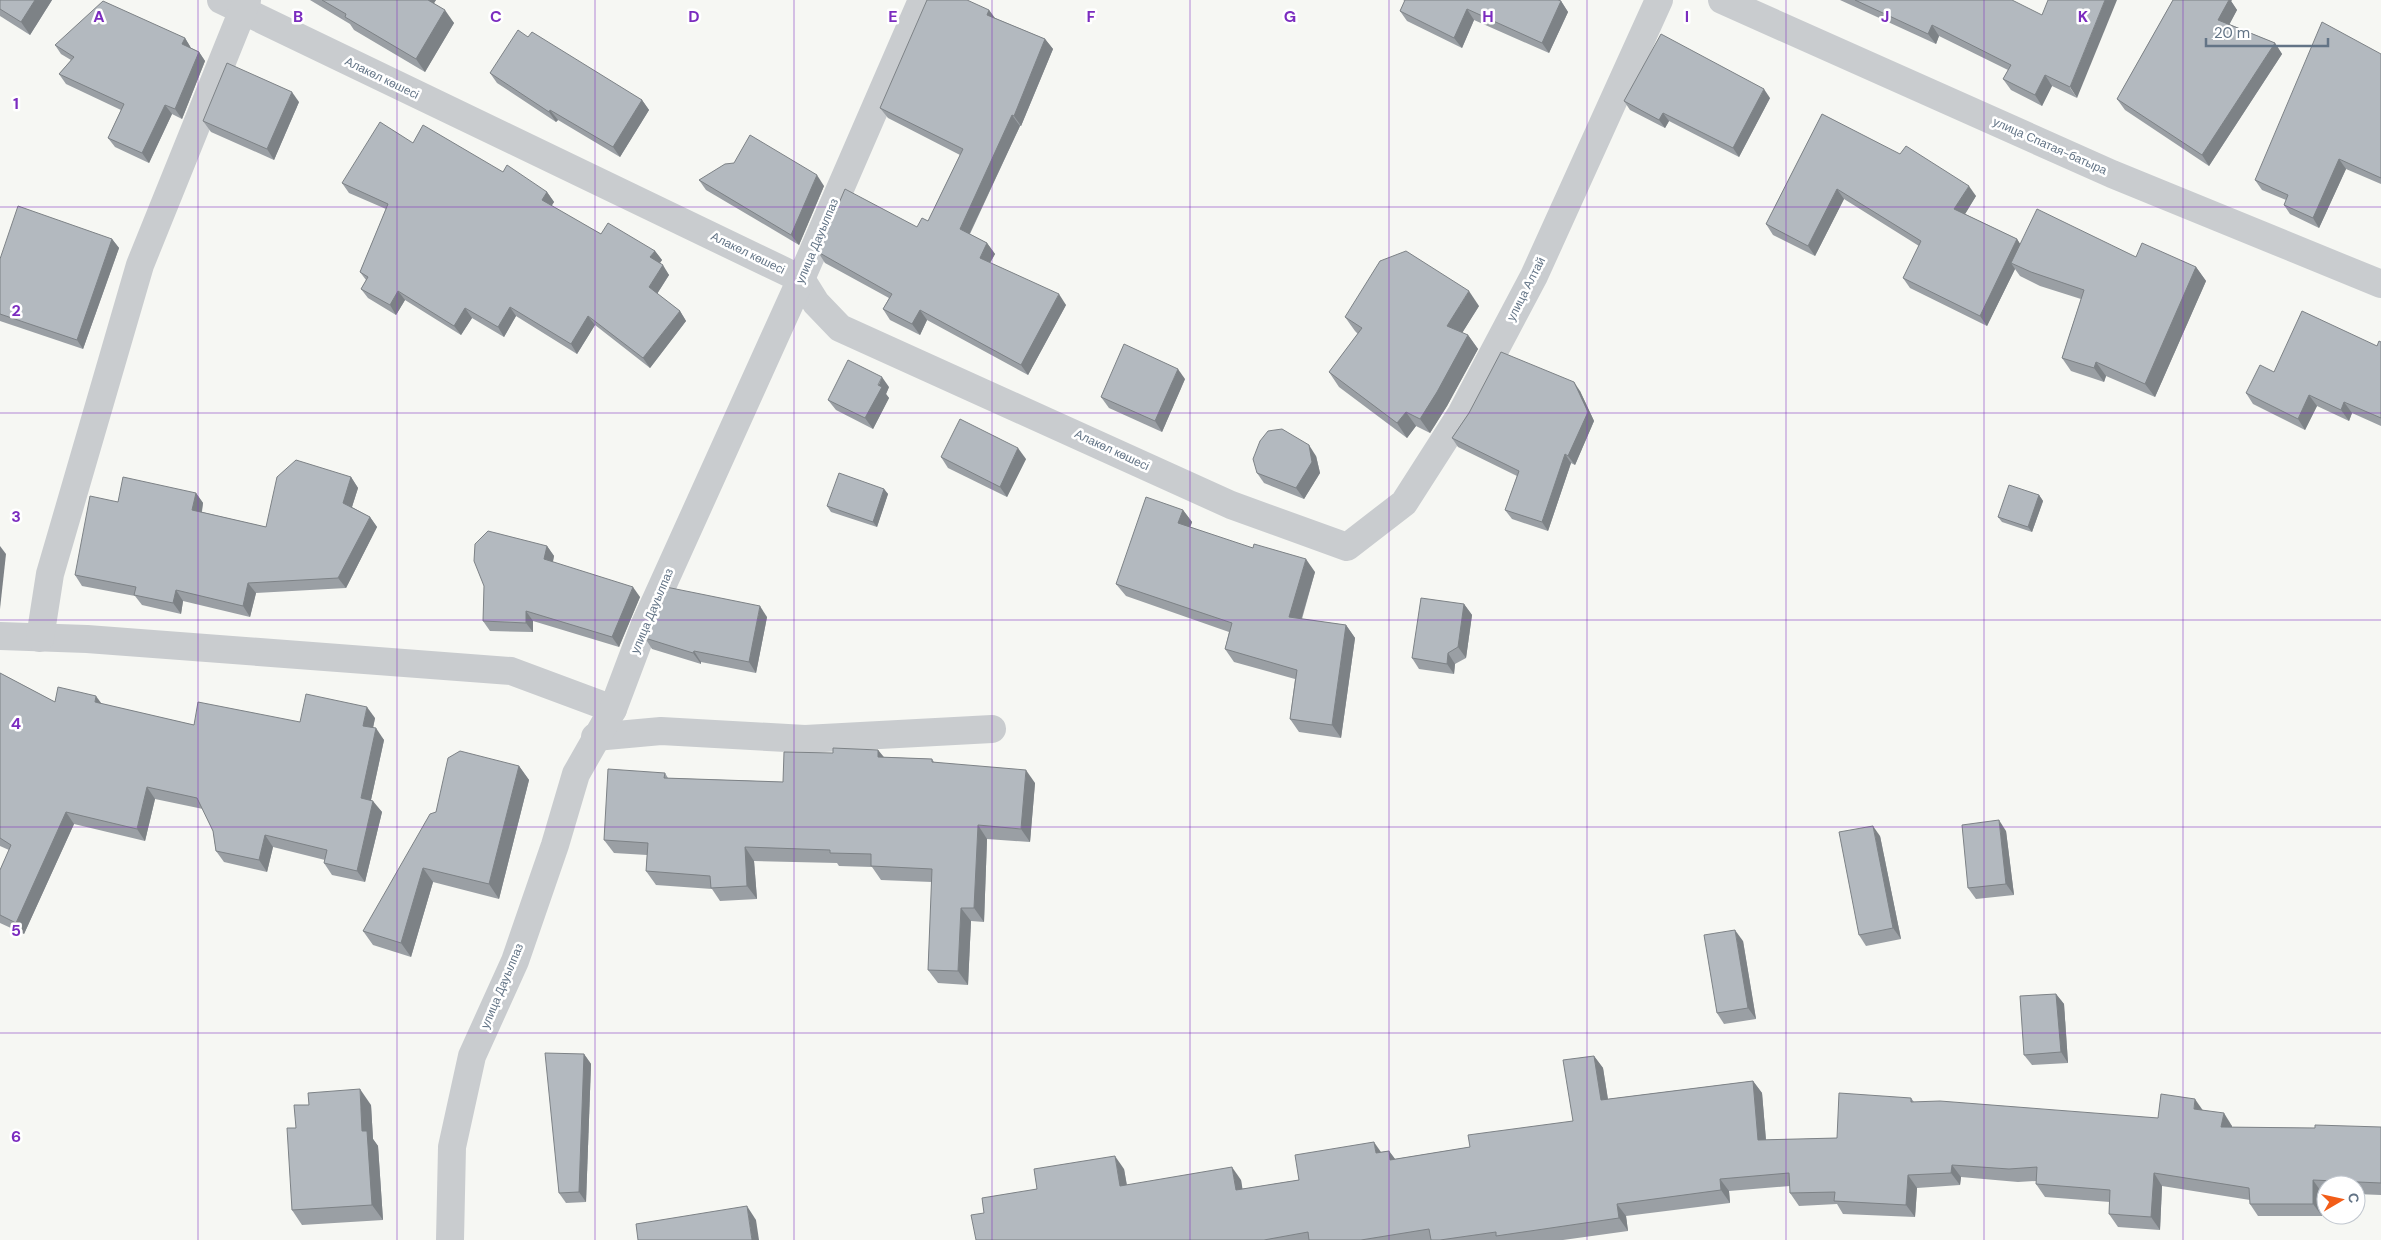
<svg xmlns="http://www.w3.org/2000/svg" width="2381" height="1240" font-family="'DM Sans',sans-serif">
<rect width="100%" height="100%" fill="#f6f7f3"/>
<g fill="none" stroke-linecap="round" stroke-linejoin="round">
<g stroke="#c9cccf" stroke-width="28">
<polyline points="221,0 801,279 816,303 840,328 1231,505 1347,547 1404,503 1461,414 1534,276 1659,0"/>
<polyline points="1722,0 2112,174 2381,284"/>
<polyline points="0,636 87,639 511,671 613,709"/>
<polyline points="40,638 50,574 140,265 247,0"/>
<polyline points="595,737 661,731 805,739 992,729"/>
<polyline points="450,1240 452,1147 472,1056 515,961 555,845 576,774 613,709 645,624 801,279 922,0"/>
</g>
</g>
<g fill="#9a9fa4">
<polygon points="0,0 52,0 30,35 0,16"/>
<polygon points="310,0 436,0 434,3 454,23 425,72 354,30 350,24"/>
<polygon points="1403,0 1558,0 1561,1 1568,12 1549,53 1474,20 1462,48 1407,21 1400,11 1405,1"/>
<polygon points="1840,0 2012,0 2077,98 2052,86 2042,106 2011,90 2003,79 2008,70 1939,36 1936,44"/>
<polygon points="2173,0 2232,0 2231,1 2237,10 2229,24 2275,43 2282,54 2209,166 2125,110 2117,99"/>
<polygon points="989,10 995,18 1045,39 1053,49 1021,126 1020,126 970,234 987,243 995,254 990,263 1066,305 1028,375 927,320 920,335 890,320 883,309 889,298 825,263 818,252 917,227 928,221 960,155 888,118 880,108"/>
<polygon points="528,37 642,100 649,110 620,157 558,120 556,122 497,83 490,73"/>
<polygon points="185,38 191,48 199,52 205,61 182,119 172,114 149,163 115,147 108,138 121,110 66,84 59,74 71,60 61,54 55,45"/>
<polygon points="2381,54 2381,184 2346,169 2319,228 2290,214 2284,205 2286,200 2262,190 2255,180"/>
<polygon points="1770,98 1739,157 1669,121 1665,128 1630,110 1624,101"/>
<polygon points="299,102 274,160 211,132 203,121"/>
<polygon points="1822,114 1976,196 1965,214 2017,239 2020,244 2136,257 2196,267 2206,281 2155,397 2106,376 2104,382 2071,371 2062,358 2081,299 2040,286 2020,276 2015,269 1987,326 1910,288 1903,278 1919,246 1844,199 1815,256 1773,235 1766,224"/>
<polygon points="413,143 503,172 547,192 554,202 551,206 601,234 655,251 662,260 660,263 669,275 657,294 680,311 686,321 650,368 595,325 577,354 516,316 504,337 472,318 461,335 405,300 396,315 368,298 361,289 366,280 360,272 386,209 349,193 342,183"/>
<polygon points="734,163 824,186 799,245 706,190 699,180"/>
<polygon points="112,239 119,248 83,349 0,321 0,259"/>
<polygon points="1479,306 1462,333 1468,335 1478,349 1447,406 1430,433 1416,426 1407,438 1339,387 1329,372 1358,334 1355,331 1345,317"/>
<polygon points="2381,342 2381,426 2352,413 2349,421 2317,406 2305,430 2253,404 2246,393 2274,372 2377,346"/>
<polygon points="1185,379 1162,432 1109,408 1101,397"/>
<polygon points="889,387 886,394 889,398 873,429 836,410 828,400"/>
<polygon points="1580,391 1594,421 1575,465 1571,463 1548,531 1512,519 1505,510 1517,476 1458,447 1452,438 1469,413"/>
<polygon points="1316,456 1320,473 1304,499 1264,483 1257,473"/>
<polygon points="941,457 1026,459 1007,497 948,468"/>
<polygon points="351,477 358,488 352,507 370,517 377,527 346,588 256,593 250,617 183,601 181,614 142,605 135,596 82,586 75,575 118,502 196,493 203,503 202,512 266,527"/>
<polygon points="884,489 888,494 877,527 831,512 827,506"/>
<polygon points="2039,495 2043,501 2032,532 2002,522 1998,517"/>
<polygon points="1183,510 1192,522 1190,527 1315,572 1302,619 1346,625 1355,638 1341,738 1299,732 1290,719 1295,679 1234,662 1225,649 1229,632 1126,596 1116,584"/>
<polygon points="547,546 554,556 553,562 640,597 619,647 533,621 533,632 490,631 483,621"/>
<polygon points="1464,604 1472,615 1466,658 1455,664 1454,674 1419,669 1412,658"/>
<polygon points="767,617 756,673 701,662 701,664 652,649 645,638"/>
<polygon points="0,673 55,702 102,704 194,725 300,722 375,718 373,728 384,740 371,800 382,812 365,882 332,875 324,863 325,860 273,847 267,872 224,862 216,851 213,831 203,809 155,799 145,841 74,824 24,934 0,923 0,870 9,850 0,846"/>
<polygon points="878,750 884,757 932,759 934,762 1035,783 1030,842 987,839 984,922 971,921 968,985 938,983 928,970 932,882 881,880 872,867 839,866 837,863 754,861 757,899 720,901 712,889 656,885 646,871 647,855 614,853 604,840 665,773 668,778 783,782 833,753"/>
<polygon points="519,766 529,780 499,899 433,882 411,957 373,945 363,931 436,812"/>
<polygon points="2006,831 2014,895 1976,899 1968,888"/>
<polygon points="1880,836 1901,939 1866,946 1859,935"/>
<polygon points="1743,941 1756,1019 1724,1024 1717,1013"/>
<polygon points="2056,994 2064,1004 2068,1063 2032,1065 2024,1055"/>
<polygon points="584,1054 591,1064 586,1202 566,1203 559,1193"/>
<polygon points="1594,1056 1603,1068 1608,1099 1753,1081 1762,1093 1766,1140 1837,1138 1911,1098 1914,1102 2158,1118 2203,1110 2232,1126 2232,1127 2315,1128 2381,1127 2381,1195 2356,1194 2356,1185 2326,1185 2326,1193 2322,1193 2322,1216 2258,1216 2250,1204 2250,1200 2162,1186 2160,1230 2118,1227 2109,1214 2110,1202 2045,1197 2036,1184 2036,1181 2018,1182 1961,1177 1960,1185 1917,1188 1915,1217 1843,1214 1837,1204 1799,1206 1790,1193 1790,1186 1729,1191 1730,1203 1626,1216 1628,1231 1563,1240 976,1240 984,1213 1037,1189 1124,1169 1127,1185 1241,1180 1242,1189 1299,1180 1381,1152 1389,1151 1395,1159 1470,1147 1573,1121"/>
<polygon points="371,1105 373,1139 378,1146 383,1220 302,1225 292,1210 296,1128"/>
</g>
<g fill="#7d8286">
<polygon points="35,0 52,0 30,35 21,22"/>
<polygon points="424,0 436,0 430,9"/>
<polygon points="2105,0 2117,0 2077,98 2070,87"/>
<polygon points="2225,0 2232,0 2231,1 2237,10 2226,31 2218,20"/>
<polygon points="1561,1 1568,12 1549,53 1542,43"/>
<polygon points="1467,9 1474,20 1462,48 1454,38"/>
<polygon points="445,10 454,23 425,72 416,59"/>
<polygon points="989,10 996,20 987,15"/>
<polygon points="1932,25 1939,36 1936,44 1928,34"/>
<polygon points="185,38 191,48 182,44"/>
<polygon points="1045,39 1053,49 1021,126 1014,116"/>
<polygon points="2275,43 2282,54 2209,166 2202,155"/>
<polygon points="199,52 205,61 182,119 175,109"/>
<polygon points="2045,75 2052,86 2042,106 2035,95"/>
<polygon points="1764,89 1770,98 1739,157 1733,148"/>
<polygon points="292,92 299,102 274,160 267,149"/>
<polygon points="642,100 649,110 620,157 613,147"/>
<polygon points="165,105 172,114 149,163 142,153"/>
<polygon points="550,110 558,120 556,122 549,112"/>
<polygon points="1663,113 1669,121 1665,128 1659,120"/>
<polygon points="1012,115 1020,126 967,239 960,229"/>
<polygon points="2339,159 2346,169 2319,228 2313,218"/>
<polygon points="817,175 824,186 799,245 791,235"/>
<polygon points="1969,186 1976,196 1962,219 1954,209"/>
<polygon points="1837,189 1844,199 1815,256 1808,246"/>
<polygon points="547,192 554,202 549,210 542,200"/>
<polygon points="112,239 119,248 83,349 77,340"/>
<polygon points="2017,239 2024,250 2011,263 2015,269 1987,326 1980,316"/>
<polygon points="987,243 995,254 987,268 980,258"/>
<polygon points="655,251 662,260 657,267 650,257"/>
<polygon points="663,265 669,275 655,297 649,287"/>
<polygon points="2196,267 2206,281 2155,397 2145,384"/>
<polygon points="398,291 405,300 396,315 390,305"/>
<polygon points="1469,291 1479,306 1457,341 1447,326"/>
<polygon points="1059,294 1066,305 1028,375 1021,365"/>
<polygon points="510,307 516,316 504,337 498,327"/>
<polygon points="465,308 472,318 461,335 454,326"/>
<polygon points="920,310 927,320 920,335 912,324"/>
<polygon points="680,311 686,321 650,368 643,358"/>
<polygon points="588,316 595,325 577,354 571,344"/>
<polygon points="1468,335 1478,349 1447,406 1430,433 1420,419"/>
<polygon points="2096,362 2106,376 2104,382 2094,368"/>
<polygon points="1178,369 1185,379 1162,432 1155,421"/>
<polygon points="882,377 889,387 886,394 889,398 873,429 865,418"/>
<polygon points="1574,382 1580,391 1594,421 1575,465 1568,456"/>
<polygon points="2309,395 2317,406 2305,430 2298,419"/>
<polygon points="2344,402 2352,413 2349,421 2341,410"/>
<polygon points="1406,412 1416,426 1407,438 1397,423"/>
<polygon points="1309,445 1316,456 1320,473 1304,499 1296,488"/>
<polygon points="1018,448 1026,459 1007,497 1000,487"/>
<polygon points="1565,454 1571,463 1548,531 1542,522"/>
<polygon points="351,477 358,488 350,513 343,503"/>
<polygon points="884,489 888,494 877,527 873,522"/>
<polygon points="196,493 203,503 200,521 192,510"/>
<polygon points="2039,495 2043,501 2032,532 2028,527"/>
<polygon points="1183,510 1192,522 1187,536 1178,523"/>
<polygon points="370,517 377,527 346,588 338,578"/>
<polygon points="0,546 6,554 0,609"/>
<polygon points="547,546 554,556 551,569 544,559"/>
<polygon points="1306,559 1315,572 1298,630 1289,617"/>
<polygon points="248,583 256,593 250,617 243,606"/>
<polygon points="633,587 640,597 619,647 612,637"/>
<polygon points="176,590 183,601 181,614 173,603"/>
<polygon points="1464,604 1472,615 1466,658 1458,647"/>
<polygon points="760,606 767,617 756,673 749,662"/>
<polygon points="526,611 533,621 533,632 526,623"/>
<polygon points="1346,625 1355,638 1341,738 1332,725"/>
<polygon points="694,651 701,662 701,664 693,653"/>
<polygon points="1448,653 1455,664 1454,674 1447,664"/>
<polygon points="96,696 104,707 95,702"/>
<polygon points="367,707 375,718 371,737 363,726"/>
<polygon points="376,728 384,740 369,809 361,798"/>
<polygon points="878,750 888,763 878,757"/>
<polygon points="519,766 529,780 499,899 489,884"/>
<polygon points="1026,770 1035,783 1030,842 1021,829"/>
<polygon points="147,787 155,799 145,841 137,829"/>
<polygon points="373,801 382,812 365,882 357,871"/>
<polygon points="66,812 74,824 24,934 16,923"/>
<polygon points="1999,820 2006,831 2014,895 2006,884"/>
<polygon points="978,825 987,839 984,922 974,908"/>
<polygon points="1873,826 1880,836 1901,939 1893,928"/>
<polygon points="265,835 273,847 267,872 259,860"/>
<polygon points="745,847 754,861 757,899 747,886"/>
<polygon points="423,868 433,882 411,957 401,943"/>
<polygon points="961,908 971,921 968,985 958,971"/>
<polygon points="1735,930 1743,941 1756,1019 1748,1008"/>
<polygon points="2056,994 2064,1004 2068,1063 2061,1052"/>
<polygon points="584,1054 591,1064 586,1202 579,1192"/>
<polygon points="1594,1056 1603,1068 1610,1113 1601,1100"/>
<polygon points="1753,1081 1762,1093 1767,1153 1758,1140"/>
<polygon points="360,1089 371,1105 373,1139 378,1146 383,1220 372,1205 362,1131"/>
<polygon points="2195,1099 2204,1112 2194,1109"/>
<polygon points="2224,1113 2232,1126 2230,1140 2221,1127"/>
<polygon points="1374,1142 1383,1155 1376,1153"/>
<polygon points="1389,1151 1398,1163 1390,1160"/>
<polygon points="1115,1156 1124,1169 1129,1199 1120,1186"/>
<polygon points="1952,1165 1961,1177 1960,1185 1951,1173"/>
<polygon points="1232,1167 1241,1180 1245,1203 1236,1190"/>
<polygon points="2154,1173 2162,1186 2160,1230 2151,1217"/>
<polygon points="1908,1175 1917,1188 1915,1217 1906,1205"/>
<polygon points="1720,1179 1729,1191 1730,1203 1721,1190"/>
<polygon points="2313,1180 2322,1193 2322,1216 2313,1204"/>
<polygon points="1617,1204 1626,1216 1628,1231 1619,1218"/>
<polygon points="747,1206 756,1220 759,1240 752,1240"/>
</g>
<g fill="#b3b9bf" stroke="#7d8286">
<polygon points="0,0 35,0 21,22 0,9"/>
<polygon points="322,0 428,0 445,10 416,59 345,17 346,14"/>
<polygon points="927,0 967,0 989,10 987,15 1045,39 1014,116 1012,115 960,229 987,243 980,258 1059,294 1021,365 920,310 912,324 883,309 892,294 818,252 845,189 917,227 922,218 928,221 963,149 880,108"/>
<polygon points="1405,0 1558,0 1561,1 1542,43 1467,9 1454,38 1400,11"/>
<polygon points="1855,0 2012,0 2042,15 2048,0 2105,0 2070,87 2045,75 2035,95 2003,79 2011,65 1932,25 1928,34"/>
<polygon points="2173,0 2229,0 2218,20 2275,43 2202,155 2117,99"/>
<polygon points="103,1 185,38 182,44 199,52 175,109 165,105 142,153 108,138 124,104 59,74 74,57 55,45"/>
<polygon points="2322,22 2381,54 2381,178 2339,159 2313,218 2284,205 2288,195 2255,180"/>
<polygon points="518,30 528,37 532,32 642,100 613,147 550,110 549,112 490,73"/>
<polygon points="1661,34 1764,89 1733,148 1663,113 1659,120 1624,101"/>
<polygon points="227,63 292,92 267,149 203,121"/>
<polygon points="1822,114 1900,154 1906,146 1969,186 1954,209 2017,239 1980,316 1903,278 1921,241 1837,189 1808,246 1766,224"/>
<polygon points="380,122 413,143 423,125 503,172 507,165 547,192 542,200 601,234 608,223 655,251 650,257 663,265 649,287 680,311 643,358 588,316 571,344 510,307 498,327 465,308 454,326 398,291 390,305 361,289 368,277 360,272 388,204 342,183"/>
<polygon points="750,135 817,175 791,235 699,180 725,164 734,163"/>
<polygon points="18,206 112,239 77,340 0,314 0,259"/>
<polygon points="2037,209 2136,257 2142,243 2196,267 2145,384 2096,362 2094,368 2062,358 2084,290 2031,272 2011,263"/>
<polygon points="1406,251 1469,291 1447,326 1468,335 1437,392 1420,419 1406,412 1397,423 1329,372 1362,328 1345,317 1380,261"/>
<polygon points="2302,311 2377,346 2379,341 2381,342 2381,418 2344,402 2341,410 2309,395 2298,419 2246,393 2260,365 2274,372"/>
<polygon points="1124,344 1178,369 1155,421 1101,397"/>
<polygon points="1501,352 1574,382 1588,412 1568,456 1565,454 1542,522 1505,510 1519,471 1452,438 1469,413"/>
<polygon points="848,360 882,377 878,385 882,387 865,418 828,400"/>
<polygon points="960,419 1018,448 1000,487 941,457"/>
<polygon points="1282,429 1309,445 1312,462 1296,488 1257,473 1253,459 1260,441 1268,431"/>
<polygon points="296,460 351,477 343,503 370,517 338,578 248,583 243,606 176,590 173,603 134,595 136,587 75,575 90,496 118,502 123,477 196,493 192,510 266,527 277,477"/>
<polygon points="839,473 884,489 873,522 827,506"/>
<polygon points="2009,485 2039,495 2028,527 1998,517"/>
<polygon points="1146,497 1183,510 1178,523 1253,548 1254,544 1306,559 1289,617 1346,625 1332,725 1290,719 1297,670 1225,649 1232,623 1116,584"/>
<polygon points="488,531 547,546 544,559 633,587 612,637 526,611 526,623 483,621 484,586 474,561 475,544"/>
<polygon points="666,587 760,606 749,662 694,651 693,653 645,638"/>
<polygon points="1421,598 1464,604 1458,647 1448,653 1447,664 1412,658"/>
<polygon points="0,673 55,702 58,687 96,696 95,702 194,725 198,702 300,722 306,694 367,707 363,726 376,728 361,798 373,801 357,871 324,863 327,850 265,835 259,860 216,851 213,831 197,798 147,787 137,829 66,812 16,923 0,915 0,870 11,845 0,838"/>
<polygon points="833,748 878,750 878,757 932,759 932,762 1026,770 1021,829 978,825 974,908 961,908 958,971 928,970 932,869 871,866 871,854 830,853 830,850 745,847 747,886 711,888 710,876 646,871 648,843 604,840 608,769 665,773 664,778 783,782 784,752 833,753"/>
<polygon points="460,751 519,766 489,884 423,868 401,943 363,931 430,814 436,812 448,758"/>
<polygon points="1999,820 2006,884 1968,888 1962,825"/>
<polygon points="1873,826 1893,928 1859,935 1839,832"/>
<polygon points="1735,930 1748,1008 1717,1013 1704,935"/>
<polygon points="2056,994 2061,1052 2024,1055 2020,996"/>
<polygon points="545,1053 584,1054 579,1192 559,1193"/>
<polygon points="1594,1056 1601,1100 1753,1081 1758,1140 1837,1138 1839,1093 1911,1098 1911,1102 1940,1101 2158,1118 2161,1094 2195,1099 2194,1109 2224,1113 2221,1127 2315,1128 2315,1125 2381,1127 2381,1183 2313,1180 2313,1204 2250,1204 2249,1188 2154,1173 2151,1217 2109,1214 2110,1190 2036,1184 2037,1167 2009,1169 1952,1165 1951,1173 1908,1175 1906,1205 1834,1201 1835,1192 1790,1193 1789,1173 1720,1179 1721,1190 1617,1204 1619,1218 1496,1236 1496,1232 1440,1240 1431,1240 1429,1229 1361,1240 1309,1240 1308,1232 1264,1240 976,1240 971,1215 984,1213 982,1198 1037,1189 1034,1169 1115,1156 1120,1186 1232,1167 1236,1190 1299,1180 1295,1155 1374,1142 1376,1153 1389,1151 1390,1160 1470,1147 1468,1135 1573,1121 1563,1060"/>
<polygon points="360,1089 362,1131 367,1131 372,1205 292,1210 287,1128 296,1128 294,1105 309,1105 308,1093"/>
<polygon points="747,1206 752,1240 638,1240 636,1224"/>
</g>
<path fill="none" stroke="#7b2cbf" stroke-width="1" stroke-opacity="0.55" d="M198,0V1240M397,0V1240M595,0V1240M794,0V1240M992,0V1240M1190,0V1240M1389,0V1240M1587,0V1240M1786,0V1240M1984,0V1240M2183,0V1240M0,207H2381M0,413H2381M0,620H2381M0,827H2381M0,1033H2381"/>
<g text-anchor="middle" stroke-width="5" stroke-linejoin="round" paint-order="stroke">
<g font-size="12" fill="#637486" stroke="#fff">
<text transform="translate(382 78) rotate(26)" y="4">Алакөл көшесі</text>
<text transform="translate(2050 146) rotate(24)" y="4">улица Спатая-батыра</text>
<text transform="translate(817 241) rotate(-67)" y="4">улица Дауылпаз</text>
<text transform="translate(748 253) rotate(26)" y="4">Алакөл көшесі</text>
<text transform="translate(1526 289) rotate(-63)" y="4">улица Алтай</text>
<text transform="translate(1112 450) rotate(25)" y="4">Алакөл көшесі</text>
<text transform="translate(652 611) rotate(-67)" y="4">улица Дауылпаз</text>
<text transform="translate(502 986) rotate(-67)" y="4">улица Дауылпаз</text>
</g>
</g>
<g font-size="16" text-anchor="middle" font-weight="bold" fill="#7b2cbf" stroke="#fff" stroke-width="5" stroke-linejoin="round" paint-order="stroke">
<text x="99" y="22">A</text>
<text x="298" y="22">B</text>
<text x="496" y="22">C</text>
<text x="694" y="22">D</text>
<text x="893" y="22">E</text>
<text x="1091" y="22">F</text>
<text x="1290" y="22">G</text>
<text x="1488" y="22">H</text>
<text x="1687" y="22">I</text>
<text x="1885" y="22">J</text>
<text x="2083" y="22">K</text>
<text x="16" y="109">1</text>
<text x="16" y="316">2</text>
<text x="16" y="522">3</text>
<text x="16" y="729">4</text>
<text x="16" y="936">5</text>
<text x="16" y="1142">6</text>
</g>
<g transform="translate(2341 1200) rotate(81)"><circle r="24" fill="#ffffff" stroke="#c1c7cf"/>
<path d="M0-4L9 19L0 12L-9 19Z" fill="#f25d18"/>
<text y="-8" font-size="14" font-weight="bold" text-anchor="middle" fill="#637486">С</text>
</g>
<path d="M2206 38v8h122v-8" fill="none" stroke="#637486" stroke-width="2.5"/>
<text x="2214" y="38" font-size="15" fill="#637486" stroke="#ffffff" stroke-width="4" paint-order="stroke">20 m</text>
</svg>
